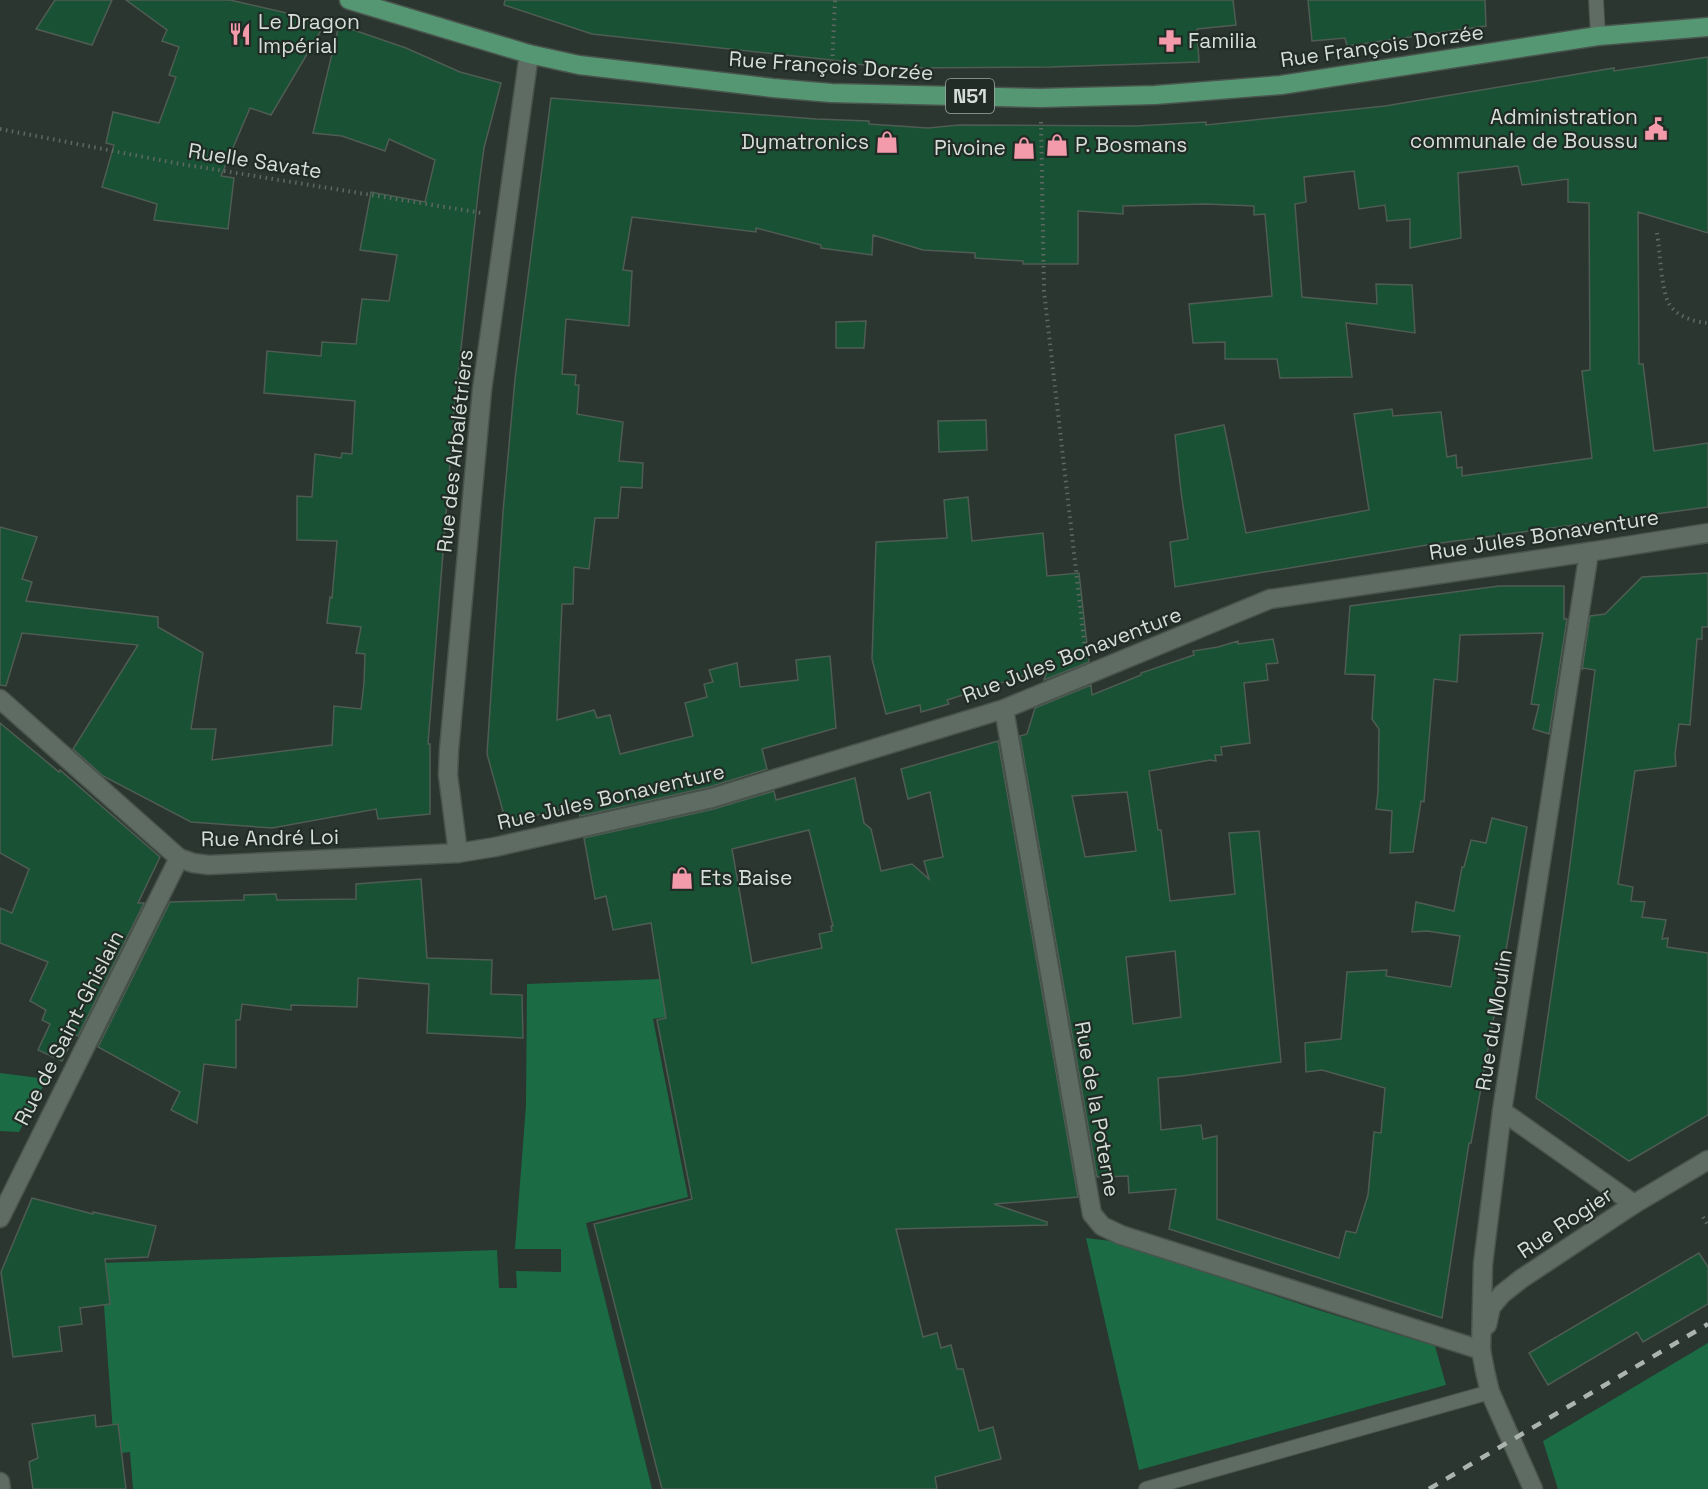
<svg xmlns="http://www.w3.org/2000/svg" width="1708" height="1489" font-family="'Space Grotesk',sans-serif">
<rect width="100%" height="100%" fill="#2a362f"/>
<g fill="#1b6c45">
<polygon points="660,979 666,1017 653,1019 688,1197 586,1223 652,1489 133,1489 130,1452 113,1454 113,1433 101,1263 497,1250 499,1288 517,1288 516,1271 561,1272 561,1249 515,1249 526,1105 527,984"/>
<polygon points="0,1073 47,1079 19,1132 0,1131"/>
<polygon points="1086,1238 1111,1241 1315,1309 1435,1346 1446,1385 1139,1470"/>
<polygon points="1708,1343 1708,1489 1558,1489 1543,1441"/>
</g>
<g fill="#185134" stroke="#4f5c53" stroke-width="1.5" fill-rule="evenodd">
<polygon points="55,0 112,0 92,45 36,29"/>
<polygon points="126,0 230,0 326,22 271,115 250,108 221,176 234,178 228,229 154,220 157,204 102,187 114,145 106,143 113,112 159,123 176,77 169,75 179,47 162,41 167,30"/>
<polygon points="505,0 1233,0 1236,25 1197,29 1199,62 1051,67 907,68 841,63 841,61 592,34 504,5"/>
<polygon points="1308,0 1485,0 1486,26 1347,46 1345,38 1312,41"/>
<polygon points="339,25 406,48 460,72 501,83 484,148 479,185 454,412 428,744 430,744 430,814 378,819 376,809 272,828 191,822 103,776 73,749 138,645 22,633 6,686 0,685 0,527 37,537 22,579 32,582 26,601 158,617 158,627 203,653 191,729 216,729 212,760 332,745 334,706 361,709 364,683 365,654 356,653 361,627 327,623 330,597 332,598 337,541 297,540 297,496 312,497 315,454 341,458 342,453 352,454 355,401 264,393 267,351 321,356 322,342 356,344 362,299 389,301 397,255 360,250 371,192 425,202 435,160 389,139 385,151 342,136 313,133"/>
<polygon points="1708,57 1708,233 1638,212 1639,364 1643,364 1654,451 1708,443 1708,507 1433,544 1175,587 1170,542 1188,539 1181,492 1175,435 1224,425 1246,533 1369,510 1354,414 1392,409 1393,416 1441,412 1447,457 1456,455 1457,468 1462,467 1462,476 1592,458 1582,371 1590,370 1589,203 1568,202 1568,179 1522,185 1518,166 1458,173 1461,238 1410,248 1410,219 1387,221 1385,205 1359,209 1354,171 1304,177 1306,202 1295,204 1302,297 1377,304 1376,284 1412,285 1415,333 1346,323 1352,377 1280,378 1277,359 1225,359 1225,342 1193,343 1189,304 1272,296 1265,214 1254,215 1254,206 1206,204 1123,206 1123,214 1078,211 1078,264 1023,264 1023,261 975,258 975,253 923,250 873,235 872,255 821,248 821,245 756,228 756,232 632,217 623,270 632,271 629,326 566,319 562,374 576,375 575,385 579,385 577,414 623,422 619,461 643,463 642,488 621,487 618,518 595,518 589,569 574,567 573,604 562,604 557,720 594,710 597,718 610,715 620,754 693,736 685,703 707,697 704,684 713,682 709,670 737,663 740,687 798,680 796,660 830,656 836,728 762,749 767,769 709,787 580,816 578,806 506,822 487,754 503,512 515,379 551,98 816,119 869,121 869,124 928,128 959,125 1135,126 1206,122 1206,125 1385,106 1614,68 1614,71"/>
<polygon points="866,321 864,348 836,348 836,322"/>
<polygon points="986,420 987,450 939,452 938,421"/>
<polygon points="968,497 972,541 1043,533 1047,576 1079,573 1089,662 1044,680 1048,668 947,700 949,704 921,712 920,705 886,714 872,659 876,542 947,538 944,500"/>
<polygon points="1708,573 1708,627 1702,627 1702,639 1697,639 1690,725 1679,724 1675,754 1676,766 1635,771 1618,884 1633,887 1631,901 1645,902 1642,917 1666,920 1662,939 1668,938 1667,947 1708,953 1708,1115 1629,1161 1536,1098 1568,879 1595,670 1583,668 1582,670 1590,616 1605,614 1642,577"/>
<polygon points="1499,586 1564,586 1564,619 1567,619 1549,734 1533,729 1539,705 1531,704 1543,633 1460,635 1457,682 1434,679 1424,802 1421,801 1413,852 1390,853 1392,811 1376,809 1378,792 1379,729 1372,719 1375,675 1345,674 1350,606"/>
<path d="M1273,639L1278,663L1266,664L1268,680L1244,683L1250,743L1221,747L1222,755H1215L1216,761L1210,760L1149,771L1158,830H1161L1170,901L1235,894L1229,833L1259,831L1281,1062L1182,1076L1158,1078L1161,1130L1201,1125L1203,1139L1217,1136V1219L1339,1258L1346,1231L1356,1233L1368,1195L1374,1132L1381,1133L1385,1088L1322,1070L1306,1072L1305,1043L1341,1039L1347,972L1387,970L1386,976L1451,987L1460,936L1427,931L1412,932L1416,902L1454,911L1462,867H1464L1471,840L1486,843L1492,818L1527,827L1506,950L1500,954L1498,994L1471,1143H1469L1442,1318L1169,1229L1176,1189L1129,1193L1128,1176L1097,1177L1020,736L1027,734L1035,708L1091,685L1092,695L1141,675V673L1194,655L1193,651L1218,647L1238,641V644ZM1127,792L1136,851L1085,857L1072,796ZM1175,951L1181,1017L1133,1024L1126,957Z"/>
<polygon points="0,723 59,772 60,770 160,857 138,903 144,903 78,1036 75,1035 62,1061 38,1050 50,1024 42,1020 46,1010 30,1001 48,962 0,943 0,908 12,913 29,869 0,853"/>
<path d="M998,741L1078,1197L994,1204L1047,1222V1225L896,1229L923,1337L937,1333L941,1348L951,1345L957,1369H963L979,1431L993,1427L1001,1459L935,1477L937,1489H662L594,1224L692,1199L657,1020L666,1018L651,923L613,930L606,896L595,899L584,838L714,809L774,791L776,800L855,778L864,823L871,829L881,871L912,864L929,879L924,861L943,857L930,792L908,799L901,769ZM809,830L833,926H831L832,931L819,934L822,948L752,963L732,849Z"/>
<polygon points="421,879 427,958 492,960 491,994 522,995 523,1038 427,1033 429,984 358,978 357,1007 291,1005 291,1010 242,1004 240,1020 236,1020 236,1068 204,1064 197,1123 171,1110 180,1092 98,1047 170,902 244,900 244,895 276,894 277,900 356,899 356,884"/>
<polygon points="32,1198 93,1214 93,1212 156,1226 148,1257 105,1259 110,1304 80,1308 82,1324 59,1327 62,1351 13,1357 1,1272"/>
<polygon points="1699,1253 1708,1267 1708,1304 1643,1342 1637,1332 1548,1385 1529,1353"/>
<polygon points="95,1415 96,1427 118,1424 126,1489 33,1489 29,1462 38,1458 32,1424"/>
</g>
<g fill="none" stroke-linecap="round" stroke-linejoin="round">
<g stroke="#49544d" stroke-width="16">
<g id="lane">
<polyline points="1596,0 1598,36"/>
<polyline points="1146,1489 1490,1392"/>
</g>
</g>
<g stroke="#49544d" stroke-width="21">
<g id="street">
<polyline points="0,699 179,858 193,863 209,865 458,853 495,847 712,798 1004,709 1270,599 1589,552"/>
<polyline points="1004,709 1092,1214 1102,1226 1121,1235 1481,1350"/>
<polyline points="458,853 448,775 449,750 482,390 529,54"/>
<polyline points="1502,1111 1634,1204"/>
<polyline points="0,1218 179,858"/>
<polyline points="0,1482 1,1489"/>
</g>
</g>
<g stroke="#49544d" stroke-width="21">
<g id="secondary">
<polyline points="1487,1325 1491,1307 1502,1294 1521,1279 1634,1204 1708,1160"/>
<polyline points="1533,1489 1490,1392 1485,1371 1481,1350 1483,1264 1502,1111 1589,552 1708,533"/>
</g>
</g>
<g stroke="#49544d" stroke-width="21">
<polyline id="primary" points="349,0 529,54 579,65 773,88 831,93 1040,98 1155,95 1281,85 1598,36 1708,27"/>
</g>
<g stroke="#5f6963" stroke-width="4" stroke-dasharray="1.5 4.5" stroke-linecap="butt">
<polyline points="832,68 835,0"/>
<polyline points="1041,122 1044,291 1085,649"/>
<polyline points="0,129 175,163 482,213"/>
<path d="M1657,233C1660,251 1661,286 1668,302C1675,316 1694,322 1708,323"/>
<polyline points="1703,1217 1708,1225"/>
</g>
<use href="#lane" stroke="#5e6c63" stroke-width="14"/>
<use href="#street" stroke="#5e6c63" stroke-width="18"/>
<use href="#secondary" stroke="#5e6c63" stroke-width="18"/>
<use href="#primary" stroke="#569773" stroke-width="18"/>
<polyline stroke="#acb4af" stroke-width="4.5" stroke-dasharray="10 10" stroke-linecap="butt" points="1429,1489 1708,1324"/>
</g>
<defs>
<g id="restaurant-bare" transform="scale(1.8)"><path d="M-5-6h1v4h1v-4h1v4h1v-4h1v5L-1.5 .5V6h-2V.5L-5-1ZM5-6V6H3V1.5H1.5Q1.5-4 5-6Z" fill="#f39aab" stroke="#202c25" stroke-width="2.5" paint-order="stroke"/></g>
<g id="pharmacy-bare" transform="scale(1.8)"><path d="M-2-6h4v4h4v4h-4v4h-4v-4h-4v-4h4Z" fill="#f39aab" stroke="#202c25" stroke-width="2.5" paint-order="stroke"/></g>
<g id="civic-bare" transform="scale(1.8)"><path d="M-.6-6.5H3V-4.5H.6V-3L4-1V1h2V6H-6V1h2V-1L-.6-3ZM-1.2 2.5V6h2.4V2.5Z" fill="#f39aab" stroke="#202c25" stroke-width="2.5" paint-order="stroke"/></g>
<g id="shop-bare" transform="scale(1.8)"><path d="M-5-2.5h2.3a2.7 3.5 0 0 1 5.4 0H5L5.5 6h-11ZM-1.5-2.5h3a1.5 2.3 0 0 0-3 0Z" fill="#f39aab" stroke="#202c25" stroke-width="2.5" paint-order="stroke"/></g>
</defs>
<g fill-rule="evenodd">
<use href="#restaurant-bare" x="240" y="34"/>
<use href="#pharmacy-bare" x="1170" y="41"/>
<use href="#civic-bare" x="1656" y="129"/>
<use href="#shop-bare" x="887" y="142"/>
<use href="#shop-bare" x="1057" y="145"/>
<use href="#shop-bare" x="1024" y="148"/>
<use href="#shop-bare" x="682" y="878"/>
</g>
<g text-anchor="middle" stroke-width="4.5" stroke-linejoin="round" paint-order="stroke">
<rect fill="#202c25" stroke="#a0a9a3" stroke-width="1.5" x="946" y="79" width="48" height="34" rx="4.5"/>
<g font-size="20" font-weight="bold" fill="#d7ded9">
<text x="970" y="103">N51</text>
</g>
<g font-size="21" fill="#d7ded9" stroke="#202c25" text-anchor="start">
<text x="258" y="29">Le Dragon<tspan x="258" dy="24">Impérial</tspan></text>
<text x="1188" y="48">Familia</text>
<text x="1638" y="124" text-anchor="end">Administration<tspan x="1638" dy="24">communale de Boussu</tspan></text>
<text x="869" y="149" text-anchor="end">Dymatronics</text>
<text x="1075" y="152">P. Bosmans</text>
<text x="1006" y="155" text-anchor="end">Pivoine</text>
<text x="700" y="885">Ets Baise</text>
</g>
<g font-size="21" fill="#d7ded9" stroke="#202c25">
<text transform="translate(1382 46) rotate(-8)" y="7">Rue François Dorzée</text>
<text transform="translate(831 66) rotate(4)" y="7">Rue François Dorzée</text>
<text transform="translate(255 161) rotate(9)" y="7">Ruelle Savate</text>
<text transform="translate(455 451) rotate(-84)" y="7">Rue des Arbalétriers</text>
<text transform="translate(1544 535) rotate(-9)" y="7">Rue Jules Bonaventure</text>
<text transform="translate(1072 655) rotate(-21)" y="7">Rue Jules Bonaventure</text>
<text transform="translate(611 797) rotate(-13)" y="7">Rue Jules Bonaventure</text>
<text transform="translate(270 838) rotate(-1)" y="7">Rue André Loi</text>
<text transform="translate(1494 1020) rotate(-81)" y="7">Rue du Moulin</text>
<text transform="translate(69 1028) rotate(-63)" y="7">Rue de Saint-Ghislain</text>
<text transform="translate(1097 1109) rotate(80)" y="7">Rue de la Poterne</text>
<text transform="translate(1565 1223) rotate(-34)" y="7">Rue Rogier</text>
</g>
</g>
</svg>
